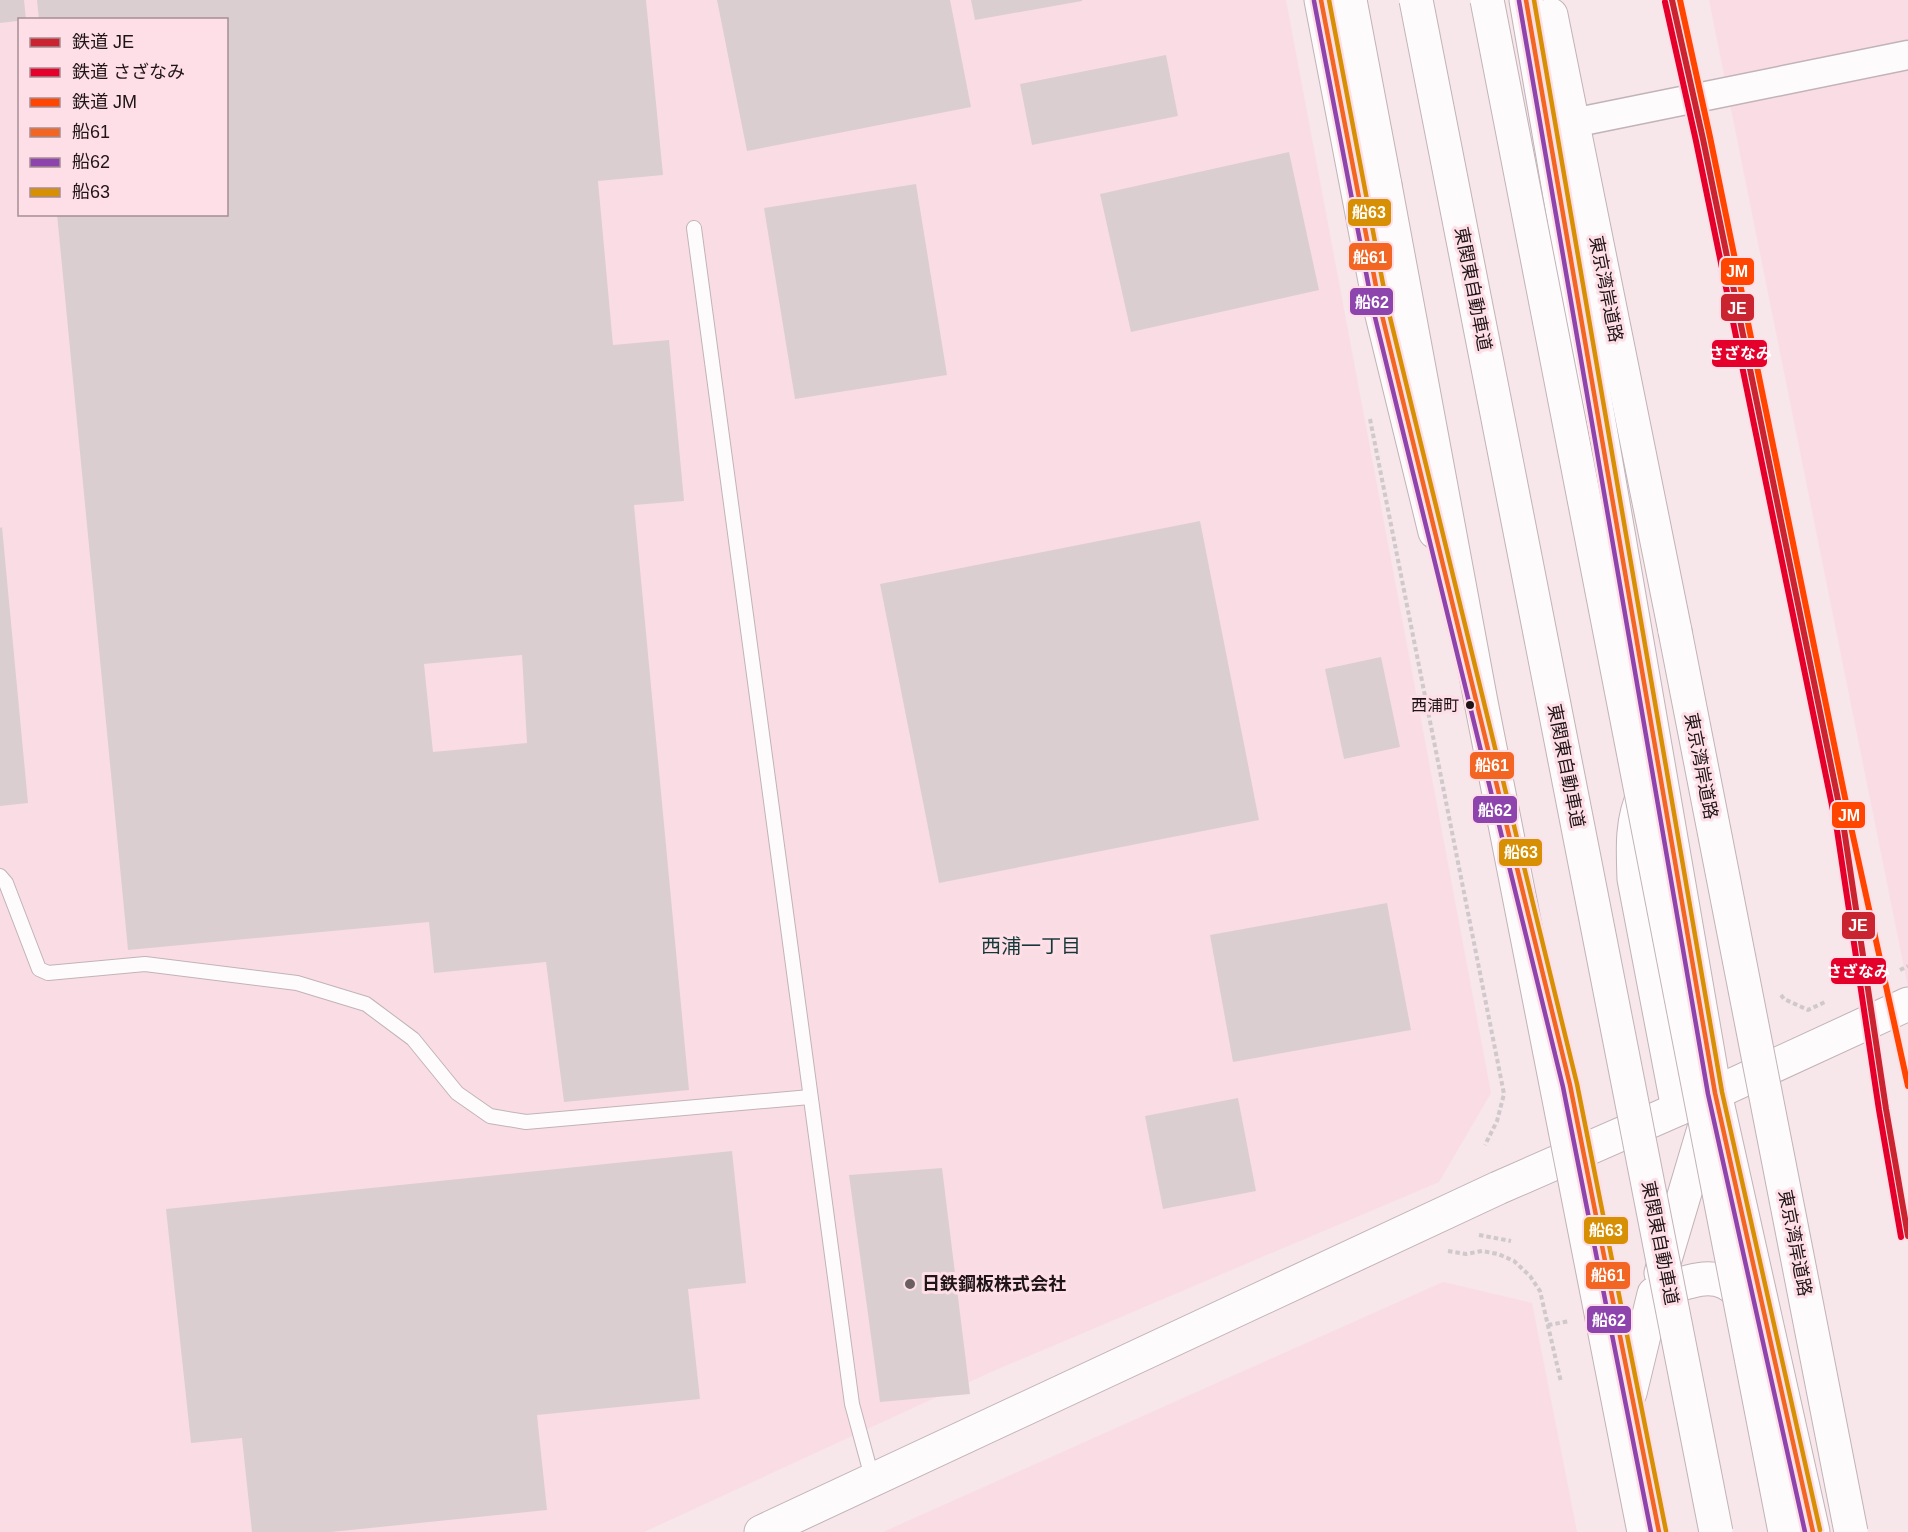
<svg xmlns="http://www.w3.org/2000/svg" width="1908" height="1532" font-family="Arial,'Noto Sans JP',sans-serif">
<rect width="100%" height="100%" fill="#f7e6ea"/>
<g fill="#fadde4" fill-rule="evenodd">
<path d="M0,0H1286L1491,1093L1439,1182L991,1372L644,1532H0ZM20,20H226V214H20Z"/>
<polygon points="1709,0 1908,0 1908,987"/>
<polygon points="1443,1282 1532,1303 1577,1532 883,1532"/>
</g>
<g fill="#dbced1" fill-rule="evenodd">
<polygon points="0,0 24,0 26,20 0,23"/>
<path d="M37,0H646L663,175L598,181L613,345L669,340L684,501L634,505L689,1090L564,1102L546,962L434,973L429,922L128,950L57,214H226V20H39ZM522,655L527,743L433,752L424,664Z"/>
<polygon points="717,0 950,0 971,107 747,151"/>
<polygon points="971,0 1082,0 1082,1 975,20"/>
<polygon points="1166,55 1178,116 1032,145 1020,84"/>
<polygon points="1289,152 1319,290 1131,332 1100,194"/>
<polygon points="916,184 947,375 795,399 764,208"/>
<polygon points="1200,521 1259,820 939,883 880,584"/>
<polygon points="2,527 28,803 0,806 0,528"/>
<polygon points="1381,657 1400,747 1344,759 1325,669"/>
<polygon points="1387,903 1411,1030 1233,1062 1210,935"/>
<polygon points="1238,1098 1256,1191 1163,1209 1145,1116"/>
<polygon points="732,1151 746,1283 688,1289 700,1399 537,1415 547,1510 331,1532 252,1532 242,1438 191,1443 166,1209"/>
<polygon points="942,1168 970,1394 880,1402 849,1175"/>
</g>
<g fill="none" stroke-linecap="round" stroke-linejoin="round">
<g stroke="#c1b3b7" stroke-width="16">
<g id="lane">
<polyline points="694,228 852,1404 873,1481"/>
<polyline points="0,876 6,883 39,969 48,973 145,964 297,983 366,1004 413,1039 457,1093 490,1116 526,1122 810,1097"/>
</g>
</g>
<g stroke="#c1b3b7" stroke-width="31">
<polyline id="street" points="1573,123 1908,55"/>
</g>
<g stroke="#c1b3b7" stroke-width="35">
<polyline id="secondary" points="761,1532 1498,1188 1715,1093 1908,1004"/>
</g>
<g stroke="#c1b3b7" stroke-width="35">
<g id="highway">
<polyline points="1321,0 1380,307 1435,532"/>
<polyline points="1350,0 1385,185"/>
<polyline points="1526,0 1715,1093 1813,1532"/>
<polyline points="1551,15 1675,631"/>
<path d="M1644,794C1631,820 1633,851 1634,879L1678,1109"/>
<polyline points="1661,1273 1708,1115"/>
<path d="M1630,1393L1654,1294C1681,1284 1719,1265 1740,1295C1743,1300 1745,1307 1747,1312"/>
</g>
</g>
<g stroke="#d0c9cb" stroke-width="4" stroke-dasharray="4.5 3" stroke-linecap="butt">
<polyline points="1370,419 1504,1094 1497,1121 1485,1145"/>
<polyline points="1900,970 1908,966"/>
<polyline points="1781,995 1784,999 1808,1010 1825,1002"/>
<polyline points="1479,1235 1511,1241"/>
<polyline points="1448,1251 1466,1254 1482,1251 1498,1254 1514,1261 1530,1276 1540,1291 1561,1382"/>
</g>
<use href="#lane" stroke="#fefbfc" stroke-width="14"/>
<use href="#street" stroke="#fefbfc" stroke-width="28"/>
<use href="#secondary" stroke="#fefbfc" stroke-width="33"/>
<use href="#highway" stroke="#fefbfc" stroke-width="33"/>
<g stroke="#c1b3b7" stroke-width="35" stroke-linecap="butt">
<g id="highway-bridge">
<polyline points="1416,0 1716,1532"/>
<polyline points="1487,0 1785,1532"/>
<polyline points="1385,185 1481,702 1644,1532"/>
<polyline points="1675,631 1851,1532"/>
</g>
</g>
<polyline stroke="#d0c9cb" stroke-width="4" stroke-dasharray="4.5 3" stroke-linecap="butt" points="1548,1325 1570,1321"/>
<use href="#highway-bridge" stroke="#fefbfc" stroke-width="33"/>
<g stroke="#fedfe7" stroke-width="9">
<g id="bus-1">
<polyline points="1321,0 1380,307 1570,1085 1659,1532"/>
<polyline points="1526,0 1715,1093 1813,1532"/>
</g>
</g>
<g stroke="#fedfe7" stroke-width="9">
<g id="bus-2">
<polyline points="1314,1 1373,309 1563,1087 1651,1532"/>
<polyline points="1519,1 1708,1094 1805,1532"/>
</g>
</g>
<g stroke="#fedfe7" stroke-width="9">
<g id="bus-3">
<polyline points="1329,0 1387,305 1577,1084 1666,1531"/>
<polyline points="1534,0 1722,1092 1820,1530"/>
</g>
</g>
<use href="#bus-1" stroke="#f26522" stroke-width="4.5"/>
<use href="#bus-2" stroke="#8e44ad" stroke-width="4.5"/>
<use href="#bus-3" stroke="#d79003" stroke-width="4.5"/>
<g stroke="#fedfe7" stroke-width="10">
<polyline id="rail-1" points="1672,0 1703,139 1844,829 1886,1109 1908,1236"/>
</g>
<g stroke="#fedfe7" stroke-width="10">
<polyline id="rail-2" points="1665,2 1696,141 1837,830 1879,1110 1901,1237"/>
</g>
<g stroke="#fedfe7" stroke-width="10">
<polyline id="rail-3" points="1680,0 1710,137 1851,827 1908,1086"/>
</g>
<use href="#rail-1" stroke="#c9242f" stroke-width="6"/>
<use href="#rail-2" stroke="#e4002b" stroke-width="6"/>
<use href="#rail-3" stroke="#ff4500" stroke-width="6"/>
</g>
<circle fill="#1f1417" stroke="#fedfe7" stroke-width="2" cx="1470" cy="705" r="5"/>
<circle fill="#6b5e61" stroke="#fedfe7" stroke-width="2" cx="910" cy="1284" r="6"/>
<g text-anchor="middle" stroke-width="6" stroke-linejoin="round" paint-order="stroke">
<g font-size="16" fill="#1f1417" stroke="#fedfe7" text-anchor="end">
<text x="1459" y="711">西浦町</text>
</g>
<g font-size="18" fill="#1f1417" stroke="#fedfe7">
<text transform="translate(1473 289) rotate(79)" y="6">東関東自動車道</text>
<text transform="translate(1606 289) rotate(79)" y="6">東京湾岸道路</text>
<text transform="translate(1566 766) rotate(79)" y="6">東関東自動車道</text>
<text transform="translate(1701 766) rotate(79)" y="6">東京湾岸道路</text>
<text transform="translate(1660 1243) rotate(79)" y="6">東関東自動車道</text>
<text transform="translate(1795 1243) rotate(79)" y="6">東京湾岸道路</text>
</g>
<g font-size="18" font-weight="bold" fill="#1f1417" stroke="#fedfe7" text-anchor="start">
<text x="922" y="1290">日鉄鋼板株式会社</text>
</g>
<g font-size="20" fill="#143738" stroke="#fedfe7">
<text x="1031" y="953">西浦一丁目</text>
</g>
</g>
<g stroke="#fedfe7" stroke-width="2">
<rect x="1347" y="198" width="45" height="29" rx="6" fill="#d79003"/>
<rect x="1348" y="242" width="45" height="29" rx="6" fill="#f26522"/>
<rect x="1720" y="257" width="35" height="29" rx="6" fill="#ff4500"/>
<rect x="1349" y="287" width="45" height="29" rx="6" fill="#8e44ad"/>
<rect x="1720" y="293" width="35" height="29" rx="6" fill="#c9242f"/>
<rect x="1711" y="339" width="57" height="29" rx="6" fill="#e4002b"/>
<rect x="1469" y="751" width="46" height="29" rx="6" fill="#f26522"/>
<rect x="1472" y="795" width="46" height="29" rx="6" fill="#8e44ad"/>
<rect x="1831" y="801" width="35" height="28" rx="6" fill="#ff4500"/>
<rect x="1498" y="838" width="45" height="29" rx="6" fill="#d79003"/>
<rect x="1841" y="911" width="35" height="29" rx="6" fill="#c9242f"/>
<rect x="1830" y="957" width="57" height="28" rx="6" fill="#e4002b"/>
<rect x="1583" y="1216" width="46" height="29" rx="6" fill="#d79003"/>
<rect x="1585" y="1261" width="46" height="29" rx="6" fill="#f26522"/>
<rect x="1586" y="1305" width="46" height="29" rx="6" fill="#8e44ad"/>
</g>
<g font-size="16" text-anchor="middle" font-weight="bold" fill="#fff">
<text x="1369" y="218">船63</text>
<text x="1370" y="263">船61</text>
<text x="1737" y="277">JM</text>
<text x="1372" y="308">船62</text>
<text x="1737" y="314">JE</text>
<text x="1740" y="359">さざなみ</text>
<text x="1492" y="771">船61</text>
<text x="1495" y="816">船62</text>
<text x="1849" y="821">JM</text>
<text x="1521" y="858">船63</text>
<text x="1858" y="931">JE</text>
<text x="1858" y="977">さざなみ</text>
<text x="1606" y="1236">船63</text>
<text x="1608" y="1281">船61</text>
<text x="1609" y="1326">船62</text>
</g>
<rect x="18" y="18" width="210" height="198" fill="#fedfe7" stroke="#a58e94" stroke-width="1.5"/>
<rect x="30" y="38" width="30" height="9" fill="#c9242f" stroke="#a58e94" stroke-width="1.5"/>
<text x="72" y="48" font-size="18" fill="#1f1417">鉄道 JE</text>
<rect x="30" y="68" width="30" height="9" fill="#e4002b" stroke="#a58e94" stroke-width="1.5"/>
<text x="72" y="78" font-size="18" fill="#1f1417">鉄道 さざなみ</text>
<rect x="30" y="98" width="30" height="9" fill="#ff4500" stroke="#a58e94" stroke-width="1.5"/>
<text x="72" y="108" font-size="18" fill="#1f1417">鉄道 JM</text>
<rect x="30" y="128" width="30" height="9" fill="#f26522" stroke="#a58e94" stroke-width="1.5"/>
<text x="72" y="138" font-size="18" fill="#1f1417">船61</text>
<rect x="30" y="158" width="30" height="9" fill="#8e44ad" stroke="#a58e94" stroke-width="1.5"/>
<text x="72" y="168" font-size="18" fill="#1f1417">船62</text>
<rect x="30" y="188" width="30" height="9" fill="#d79003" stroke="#a58e94" stroke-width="1.5"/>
<text x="72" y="198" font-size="18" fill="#1f1417">船63</text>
</svg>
